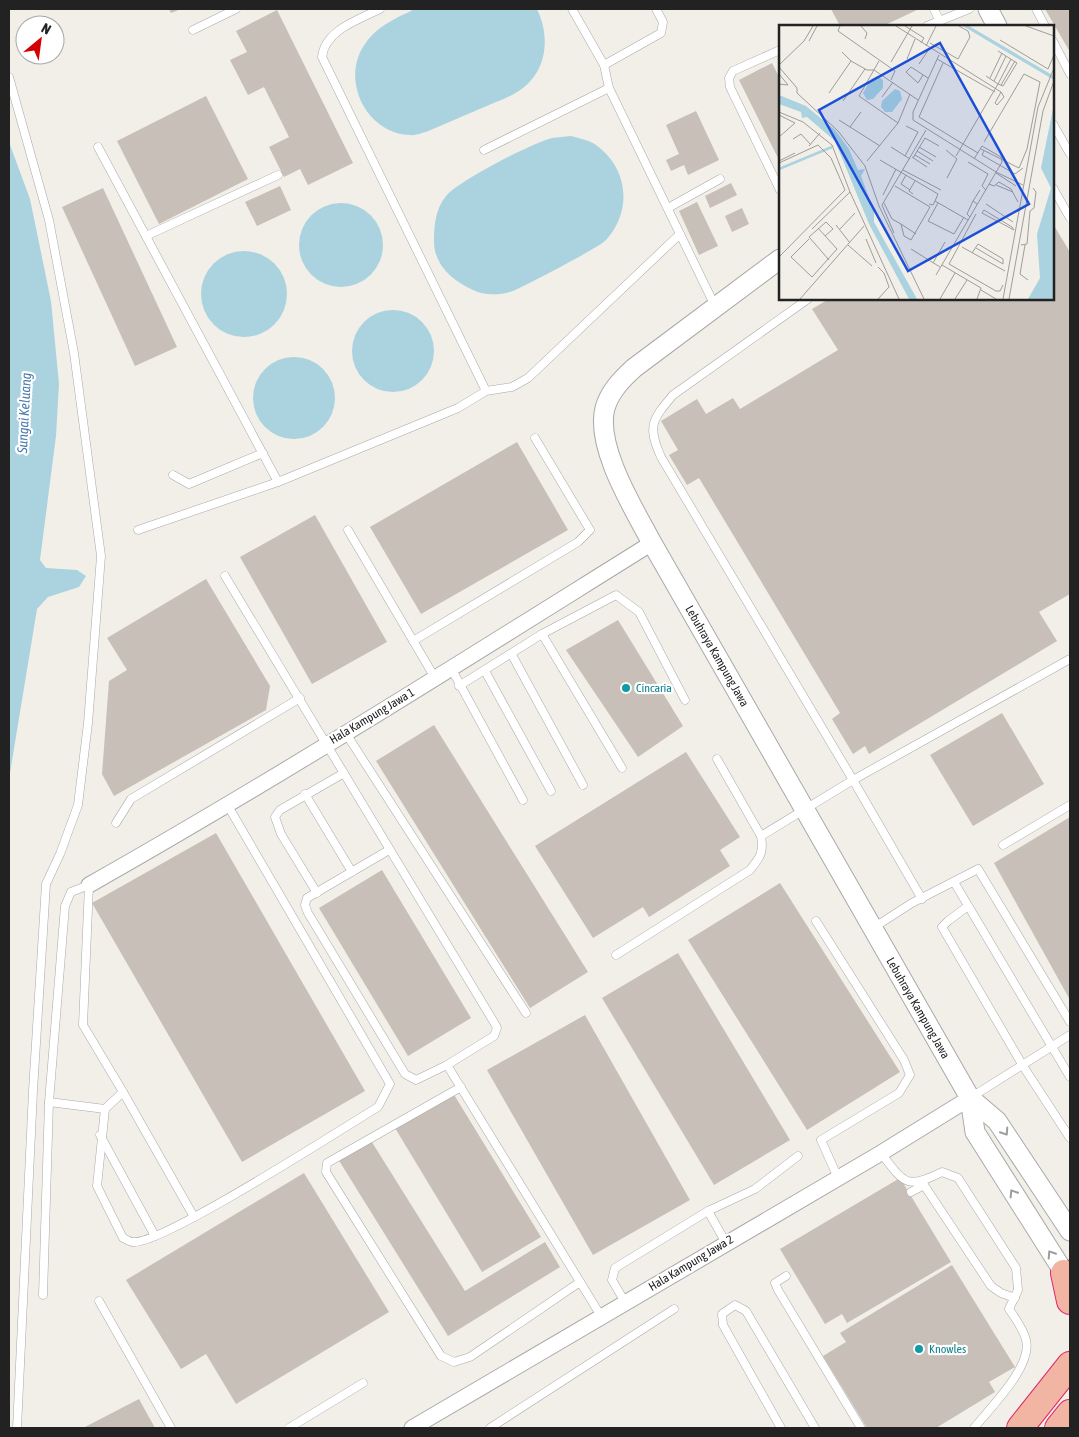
<svg xmlns="http://www.w3.org/2000/svg" width="1079" height="1437" font-family="'Asap Condensed',sans-serif">
<rect width="100%" height="100%" fill="#f2efe9"/>
<g fill="#aad3df">
<path d="M415,9H537C551,38 547,74 517,92C508,98 498,101 489,105C468,114 447,123 426,132C421,133 415,136 410,135C368,134 341,83 363,47C375,27 394,19 415,9Z"/>
<path d="M571,136C578,138 589,140 596,145C628,168 633,210 606,240C600,247 525,286 513,291C501,295 485,296 473,290C453,281 435,266 434,243C434,226 435,210 446,196C458,181 532,143 552,138C558,137 564,137 571,136Z"/>
<polygon points="9,142 30,199 51,301 59,384 56,436 40,560 46,568 77,570 86,576 79,587 48,597 37,609 9,779"/>
<circle cx="341" cy="245" r="42"/>
<circle cx="244" cy="294" r="43"/>
<circle cx="393" cy="351" r="41"/>
<circle cx="294" cy="398" r="41"/>
</g>
<g fill="#c7bfb8">
<polygon points="169,9 181,9 171,13"/>
<polygon points="831,9 919,9 883,26 840,26"/>
<polygon points="1045,9 1070,9 1070,52"/>
<polygon points="277,10 353,163 308,185 300,169 284,177 269,147 289,137 264,87 248,95 230,60 247,52 236,31"/>
<polygon points="772,63 780,79 780,162 739,80"/>
<polygon points="206,96 248,179 159,224 117,141"/>
<polygon points="696,111 719,160 688,175 684,165 671,171 666,160 679,154 666,125"/>
<polygon points="731,183 737,195 710,208 705,196"/>
<polygon points="280,186 291,210 257,226 245,202"/>
<polygon points="103,188 177,347 135,366 62,207"/>
<polygon points="697,202 718,246 699,255 679,211"/>
<polygon points="742,208 749,224 732,232 725,216"/>
<polygon points="1053,224 1070,252 1070,594 1039,612 1057,641 869,754 865,746 853,754 832,719 840,713 699,478 687,485 669,455 678,450 661,421 697,399 706,414 733,398 740,409 838,350 812,309 829,299 1053,299"/>
<polygon points="517,442 568,530 421,614 370,527"/>
<polygon points="315,515 387,642 312,684 240,557"/>
<polygon points="206,579 270,686 266,710 114,796 102,774 109,681 127,670 107,638"/>
<polygon points="618,620 683,726 638,757 566,650"/>
<polygon points="1002,713 1044,784 973,826 930,755"/>
<polygon points="434,725 588,972 530,1008 376,761"/>
<polygon points="686,752 740,837 720,850 730,866 649,917 643,907 593,938 535,846"/>
<polygon points="1070,817 1070,1000 994,863"/>
<polygon points="216,833 365,1091 242,1162 92,903"/>
<polygon points="382,870 471,1018 408,1056 319,908"/>
<polygon points="780,883 900,1072 807,1130 688,940"/>
<polygon points="678,953 790,1140 714,1185 602,998"/>
<polygon points="585,1015 690,1200 593,1255 487,1070"/>
<polygon points="453,1093 541,1237 482,1272 395,1128"/>
<polygon points="370,1139 465,1291 545,1242 560,1267 448,1336 338,1159"/>
<polygon points="304,1173 389,1312 236,1404 206,1354 181,1369 126,1280"/>
<polygon points="900,1178 951,1262 847,1323 842,1314 825,1324 780,1249"/>
<polygon points="952,1265 1015,1367 989,1382 995,1392 936,1428 867,1428 823,1356 846,1342 840,1333"/>
<polygon points="139,1399 155,1428 83,1428"/>
</g>
<g fill="none" stroke-linecap="round" stroke-linejoin="round">
<g stroke="#a9a9a9" stroke-width="9">
<g id="service">
<path d="M380,9C358,20 325,30 322,57L486,391L512,387L528,378L680,234"/>
<polyline points="572,9 604,65 609,88 715,306"/>
<polyline points="934,9 939,20"/>
<polyline points="1036,9 1045,26"/>
<polyline points="927,26 969,9"/>
<polyline points="193,30 236,9"/>
<polyline points="1053,41 1070,74"/>
<polyline points="780,50 733,71 729,78 730,87 780,190"/>
<polyline points="604,65 661,33 663,22 656,9"/>
<polyline points="9,77 49,220 74,353 101,556 88,723 78,805 60,854 46,884 33,1091 17,1428"/>
<polyline points="1053,124 1070,154"/>
<polyline points="98,147 278,482"/>
<polyline points="484,150 609,88"/>
<polyline points="1053,188 1070,218"/>
<polyline points="668,208 720,179"/>
<polyline points="146,236 278,175"/>
<path d="M808,299L673,395C652,420 647,426 661,457L853,780L1070,659"/>
<polyline points="173,475 189,484 263,453"/>
<polyline points="138,530 278,482 458,408 486,391"/>
<polyline points="348,530 435,678"/>
<polyline points="225,576 495,1024 497,1028 494,1036 447,1065"/>
<polyline points="542,634 622,768"/>
<polyline points="413,641 578,542 590,530 535,438"/>
<polyline points="512,655 583,785"/>
<polyline points="451,668 523,800"/>
<polyline points="485,671 551,791"/>
<polyline points="459,686 542,634 616,595 639,612 685,700"/>
<polyline points="345,732 526,1013"/>
<polyline points="305,794 352,872"/>
<polyline points="116,823 131,799 300,698"/>
<polyline points="761,836 853,780 922,899"/>
<polyline points="1003,845 1070,805"/>
<polyline points="389,850 307,898 305,905 308,913 405,1074 416,1080 447,1065 601,1316"/>
<polyline points="954,882 1070,1077"/>
<polyline points="317,893 281,834 275,817 280,810 344,773"/>
<polyline points="968,906 948,921 942,927 1023,1066 1070,1138"/>
<polyline points="816,921 904,1060 910,1075 899,1093 821,1140 838,1178"/>
<polyline points="873,928 912,903 978,869 1070,1022"/>
<path d="M616,955L750,870C760,857 764,853 761,836L717,759"/>
<polyline points="461,1087 327,1163 326,1172 441,1356 454,1362 470,1357 580,1282"/>
<polyline points="123,1092 194,1217"/>
<polyline points="970,1098 1070,1035"/>
<polyline points="49,1102 105,1109"/>
<polyline points="100,1135 155,1236"/>
<path d="M881,1153C904,1183 906,1190 942,1172L958,1178L1016,1268L1018,1290L1009,1309C1015,1318 1024,1330 1026,1340C1033,1366 990,1408 974,1428"/>
<polyline points="922,1182 991,1286 1001,1293 1015,1298"/>
<polyline points="911,1192 924,1185"/>
<polyline points="726,1243 708,1211 755,1189 798,1156"/>
<polyline points="786,1276 775,1283 778,1290 861,1428"/>
<path d="M43,1295L49,1102L65,906L71,892L89,885L83,1025L123,1092L105,1109L97,1186L123,1238C126,1239 130,1242 133,1242C162,1245 343,1128 378,1107L390,1084L228,806"/>
<polyline points="99,1301 171,1428"/>
<polyline points="625,1302 612,1280 615,1268 708,1211"/>
<polyline points="289,1428 363,1383"/>
<polyline points="490,1428 674,1309"/>
<polyline points="781,1428 723,1325 722,1314 735,1305 746,1311 815,1428"/>
</g>
</g>
<g stroke="#a9a9a9" stroke-width="17">
<g id="minor">
<path d="M89,885C280,777 466,659 652,543"/>
<polyline points="412,1428 881,1153 970,1098"/>
</g>
</g>
<g stroke="#a9a9a9" stroke-width="21">
<g id="tertiary">
<polyline points="988,9 997,26"/>
<path d="M780,259L634,368C622,379 610,391 605,408C595,447 634,509 652,543L970,1098L997,1121L1070,1231"/>
<polyline points="970,1098 975,1132 1070,1282"/>
</g>
</g>
<g stroke="#dc2a67" stroke-width="28">
<g id="trunk">
<polyline points="1064,1273 1070,1301"/>
<polyline points="1020,1428 1070,1365"/>
<polyline points="1058,1428 1070,1413"/>
</g>
</g>
<use href="#service" stroke="#fff" stroke-width="8"/>
<use href="#minor" stroke="#fff" stroke-width="15"/>
<use href="#tertiary" stroke="#fff" stroke-width="19"/>
<use href="#trunk" stroke="#f2b4a3" stroke-width="26"/>
</g>
<defs><path id="oneway-chevron" d="M-2-3.5L2.5 0L-2 3.5" fill="none" stroke-width="1.6" stroke-linecap="round" stroke-linejoin="round" transform="scale(1.25)"/></defs>
<g stroke="#9c9c9c">
<use href="#oneway-chevron" transform="translate(1005 1132) rotate(57)"/>
<use href="#oneway-chevron" transform="translate(1013 1193) rotate(-122)"/>
<use href="#oneway-chevron" transform="translate(1051 1254) rotate(-123)"/>
</g>
<g fill="#0f9aa8" stroke="#fff" stroke-width="2">
<circle cx="626" cy="688" r="5"/>
<circle cx="919" cy="1349" r="5"/>
</g>
<g text-anchor="middle" stroke-width="4.5" stroke-linejoin="round" paint-order="stroke">
<g font-size="12" fill="#222" stroke="#fff">
<text transform="translate(717 656) rotate(60)" y="4">Lebuhraya Kampung Jawa</text>
<text transform="translate(372 716) rotate(-31)" y="4">Hala Kampung Jawa 1</text>
<text transform="translate(918 1008) rotate(60)" y="4">Lebuhraya Kampung Jawa</text>
<text transform="translate(691 1263) rotate(-31)" y="4">Hala Kampung Jawa 2</text>
</g>
<g font-size="12" fill="#0d838f" stroke="#fff" text-anchor="start">
<text x="636" y="692">Cincaria</text>
<text x="929" y="1353">Knowles</text>
</g>
<g font-size="14" font-style="italic" fill="#4a7aab" stroke="#fff">
<text transform="translate(24 413) rotate(-87)" y="5">Sungai Keluang</text>
</g>
</g>
<g transform="translate(779 25)">
<rect width="275" height="275" fill="#f2efe9"/>
<path d="M184,1H190L275,51V55ZM98,51L104,55V63L94,74L88,75L84,68L92,54ZM116,64L121,66L123,74L113,87H106L102,82L103,76ZM0,70L27,81L56,105L70,124L79,145L86,144L82,151L95,186V197L138,274H130L90,199L56,116L28,92L23,93L22,87L0,79ZM275,79V274H249L261,253L258,209L272,163L262,143Z" fill="#aad3df"/>
<path fill="none" stroke="#aad3df" stroke-width="2.5" d="M0,144L53,122"/>
<path fill="none" stroke="#9f9d99" stroke-width="1" d="M61,1L59,6L116,46L112,55M82,1L88,8L86,14M117,1L222,67M126,1L145,13L142,18M247,1L275,11M221,15L269,44L275,30M30,16L38,1M151,18L179,34L191,12L189,6L180,1M147,21L157,1M219,26L238,38L224,61L219,59L232,34M63,27L72,36L88,45H95L139,75M160,30L134,87V95L217,147L244,160M128,34L136,14M158,34L216,67M100,36L80,71L119,98L131,69M112,37L133,1M164,38L140,92L184,119L219,59L207,51M140,39L150,24M0,40L25,16L34,1M0,42L18,63V68L59,106L86,141L100,181L145,274M0,49L9,60L0,59M144,50L139,58L127,47L132,42L149,53M211,53L223,28M215,56L227,31M222,60L236,36M222,67L225,72L218,80L216,78ZM50,68L72,36M103,72L114,57M64,76L86,44M0,87L24,97L53,120L71,167L120,274M0,90L16,98L0,112M60,95L101,121M71,102L82,87M14,114L22,109L32,120M30,121L41,108M112,122L131,134M140,122L157,132M202,124L240,143L248,124L261,57L245,49L205,117M167,125L178,134L168,153M138,126L154,136M205,126L203,130L236,149L244,143M136,130L151,139M126,131L139,107L127,101M177,131L184,119L199,128M133,132L148,142M134,133L146,113L160,121M195,134L203,121L222,132L223,137M101,135L159,169L156,176M0,136L16,128M88,136L119,98M189,137L209,149L203,161L207,165M0,138L39,120L52,133L66,165L0,232M124,145L162,165M217,148L237,161M127,150L122,159L131,165M210,159L215,161L220,157L232,164L239,177M217,160L234,167M134,169L130,166L136,156M104,170L117,144M105,178L113,194L122,199L125,211L132,215L151,182L116,161M159,178L149,196L175,209L185,192M150,179L154,180L156,176L189,195M198,179L194,176L201,165M207,179L234,197M205,185L233,202L235,205L203,188ZM197,189L170,239L217,266H221L224,260M191,192L188,189L194,176M122,199L137,209M57,200L71,218M33,204L71,167M61,204L76,188M115,208L103,180L147,105M46,211L54,204L47,197L30,212L50,235M30,214L12,232L33,252L58,224L39,203M87,214L97,238M69,220L93,241M242,220L248,219L251,186L255,183L257,167L254,163M246,220L241,249L249,255M183,222L226,246M132,224L161,242M193,228L199,219L224,234V239L197,223M154,238L166,217M163,240L202,263L198,274M157,250L223,137M202,265L217,274M21,274L85,201M99,274L110,262L105,248L99,242M161,274L176,248M176,274L188,255M224,274L259,82L275,43M230,274L264,86L275,56"/>
<path fill="#1d4ed8" fill-opacity="0.15" stroke="#1d4ed8" stroke-width="2.5" d="M161,18L250,179L129,246L40,85Z"/>
<rect width="275" height="275" fill="none" stroke="#222" stroke-width="2.5"/>
</g>
<rect width="1079" height="1437" fill="none" stroke="#222222" stroke-width="20"/>
<g transform="translate(40 40) rotate(29)"><circle r="24" fill="#ffffff" stroke="#a7a7a7"/>
<path d="M0-4L9 19L0 12L-9 19Z" fill="#d40000"/>
<text y="-8" font-size="14" font-weight="bold" text-anchor="middle" fill="#222222">N</text>
</g>
</svg>
